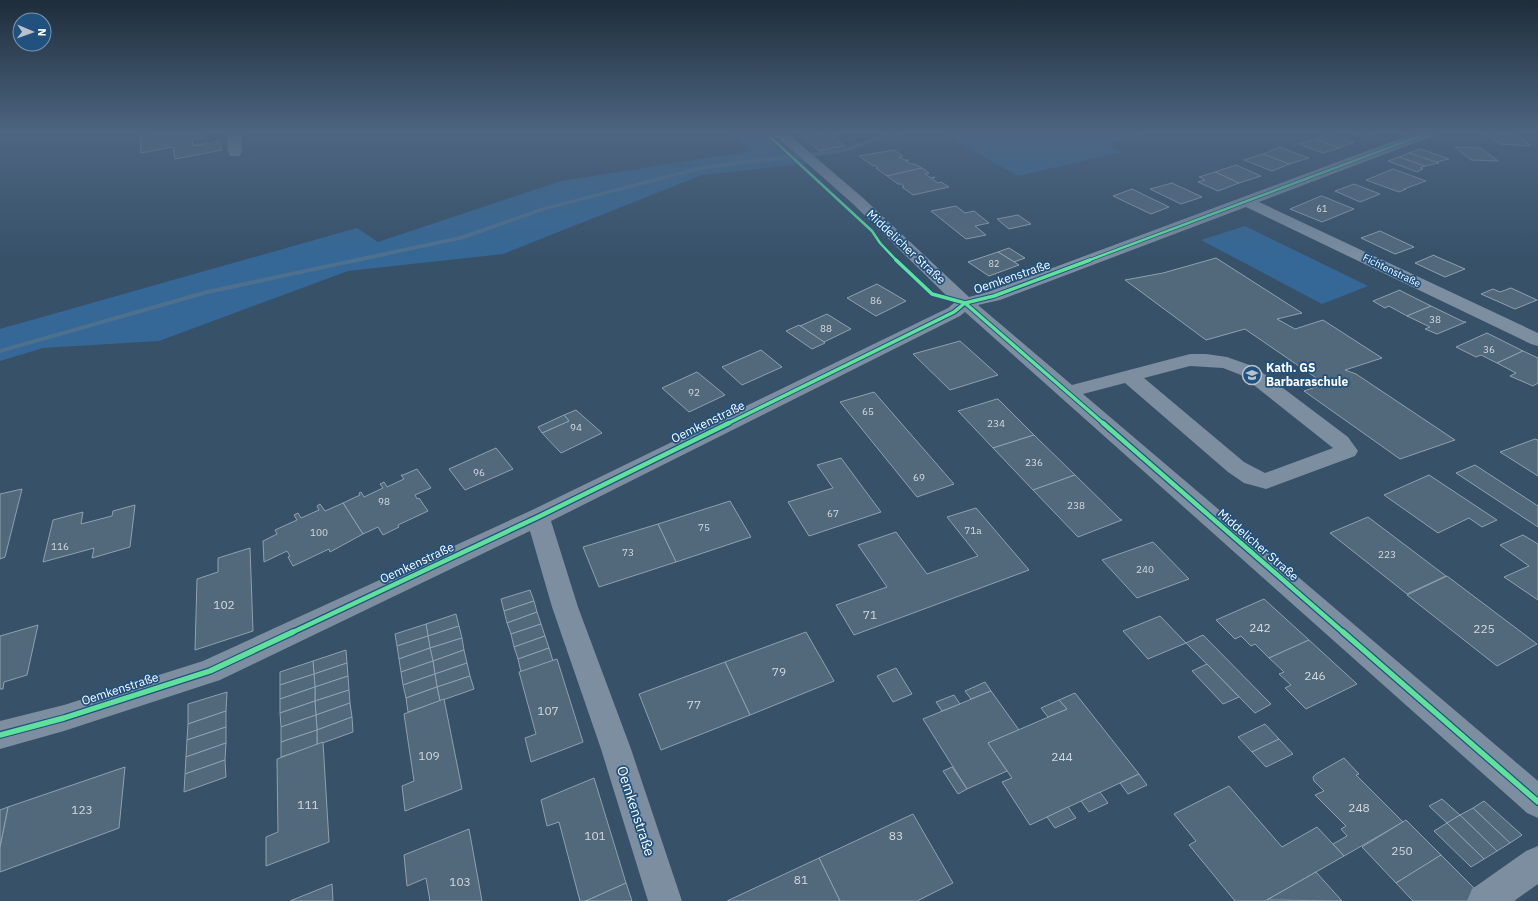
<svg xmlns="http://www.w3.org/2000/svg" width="1538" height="901" font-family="'IBM Plex Sans',sans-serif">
<rect width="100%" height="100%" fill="#375169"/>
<g fill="#356896">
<polygon points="731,133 779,133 812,163 702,175 503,254 348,271 159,341 43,348 0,361 0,329 357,228 378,242 561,181 751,151"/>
<polygon points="942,133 1142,133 1108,145 1122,152 1018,176"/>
<polygon points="1245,226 1368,286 1322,304 1201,240"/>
</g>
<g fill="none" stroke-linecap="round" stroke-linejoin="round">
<polygon fill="#4e708f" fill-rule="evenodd" points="893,133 902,133 841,153 705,169 545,210 464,239 208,294 0,353 0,349 207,290 460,236 541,208 705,165 840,149"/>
</g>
<g fill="#52687b" stroke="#90a0ae">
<polygon points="154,133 203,133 204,137 192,139 193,146 219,141 222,150 175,159 173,147 141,153 140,136"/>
<polygon points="821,133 829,133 845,146 819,151 803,136"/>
<polygon points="1354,133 1375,133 1364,137"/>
<polygon points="1485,133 1515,133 1531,146 1500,144"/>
<polygon points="1329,134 1354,142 1339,148 1315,139"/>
<polygon points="1315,139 1339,148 1323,153 1298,144"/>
<polygon points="1280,147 1300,155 1309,158 1289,164 1263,154"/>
<polygon points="1455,147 1481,148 1498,161 1471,160"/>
<polygon points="1420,149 1435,154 1449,159 1436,162 1439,163 1409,153"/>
<polygon points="894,150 903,156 899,157 905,160 909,160 905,161 911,164 915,164 922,168 887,176 876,168 878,168 875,165 873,166 859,156"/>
<polygon points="1409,153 1439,163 1425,166 1399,157"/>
<polygon points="1263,154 1289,164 1272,171 1244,160"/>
<polygon points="1399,157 1425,166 1420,168 1423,169 1417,172 1388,161"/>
<polygon points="1236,165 1261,176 1239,183 1215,172"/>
<polygon points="922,168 929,173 925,174 931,178 935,177 932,179 938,183 941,182 949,187 913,195 902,187 904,186 901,184 898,184 887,176"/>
<polygon points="1393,169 1426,181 1404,189 1406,189 1399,192 1366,180"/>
<polygon points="1215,172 1239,183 1218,191 1198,182 1205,180 1199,177"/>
<polygon points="1172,183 1202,197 1181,204 1150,189"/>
<polygon points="1354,184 1380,194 1360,202 1335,191"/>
<polygon points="1132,189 1169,207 1151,214 1113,196"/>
<polygon points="1321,196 1322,196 1354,209 1322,222 1290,209"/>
<polygon points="956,206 965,213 974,211 989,223 975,226 986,235 966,239 931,211"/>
<polygon points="1018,215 1031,224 1009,229 997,219"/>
<polygon points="1380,231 1414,247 1395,254 1361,238"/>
<polygon points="1009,248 1025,258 1014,262 998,252"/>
<polygon points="998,252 1019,265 989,276 968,262"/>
<polygon points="1434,255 1435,256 1465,269 1445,277 1415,263"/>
<polygon points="1216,258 1302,313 1277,319 1295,329 1323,320 1382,358 1345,370 1356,374 1455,440 1400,459 1304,391 1325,384 1245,329 1206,340 1125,280 1163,273"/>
<polygon points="877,284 906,301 876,316 847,298"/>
<polygon points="1511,288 1537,300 1515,309 1481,294 1493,289 1500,292"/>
<polygon points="1400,290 1401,291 1431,306 1407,316 1389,306 1385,308 1373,301"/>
<polygon points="1431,306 1464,322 1466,322 1437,334 1425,329 1430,327 1407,316"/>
<polygon points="827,314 851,329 824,342 800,326"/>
<polygon points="799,325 824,342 825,343 812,349 786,331"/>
<polygon points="1487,333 1523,351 1497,363 1481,355 1476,357 1456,347"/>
<polygon points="960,341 998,375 950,390 913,354"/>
<polygon points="761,350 782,367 742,385 722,367"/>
<polygon points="1523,351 1538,358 1538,383 1533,386 1510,376 1516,373 1497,363"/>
<polygon points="697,372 725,395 689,412 662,388"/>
<polygon points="874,392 954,484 917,497 840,402"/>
<polygon points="997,399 998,399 1034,435 993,448 958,411"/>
<polygon points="576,410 602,433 561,453 542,433 569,421 564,415"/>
<polygon points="564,415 569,421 542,433 538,427"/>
<polygon points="1034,435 1075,475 1033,490 993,448"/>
<polygon points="1535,439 1538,440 1538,476 1500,452"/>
<polygon points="496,448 513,469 465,490 449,469"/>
<polygon points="841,458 881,512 809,536 788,502 833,488 817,465"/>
<polygon points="1475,465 1538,506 1538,527 1456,473"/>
<polygon points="417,469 431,488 415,495 417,499 419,498 428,511 398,525 399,527 383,535 378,527 363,534 343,503 360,495 359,493 361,492 364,497 383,488 380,484 384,482 387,487 404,479 401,475 403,475"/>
<polygon points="1075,475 1120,519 1122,520 1078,537 1033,490"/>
<polygon points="1429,475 1497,520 1482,527 1469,518 1438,533 1384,495"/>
<polygon points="22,489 5,557 0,559 0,494"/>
<polygon points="730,501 751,537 676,562 658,524"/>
<polygon points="343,503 363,534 330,552 329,549 293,566 288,557 290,556 287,551 264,562 263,541 277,534 275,530 297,520 294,515 298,513 301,518 319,510 317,506 320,504 325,511"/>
<polygon points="135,505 130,547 92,558 94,548 43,562 53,520 83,512 81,524 112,516 113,511"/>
<polygon points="976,508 1029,570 854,635 836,605 887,587 858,545 896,532 927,574 978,556 947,517"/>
<polygon points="1368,517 1446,576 1407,594 1330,533"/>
<polygon points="658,524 676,562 599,587 583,547"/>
<polygon points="1523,535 1538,544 1538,600 1504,577 1529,566 1500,545"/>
<polygon points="1153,542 1189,579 1137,598 1102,560"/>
<polygon points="250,548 253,631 195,650 197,579 218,572 218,558"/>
<polygon points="1447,576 1537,644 1497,666 1407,595"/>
<polygon points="530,590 534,601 504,611 501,599"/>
<polygon points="1264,599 1309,640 1269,658 1255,644 1251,646 1241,636 1235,639 1216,620"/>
<polygon points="534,601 537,612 507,623 504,611"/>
<polygon points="537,612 541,624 511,634 507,623"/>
<polygon points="456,614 459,626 428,636 426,624"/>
<polygon points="1160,616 1186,643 1148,659 1123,631"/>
<polygon points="426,624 428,636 397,646 395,634"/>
<polygon points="541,624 545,636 514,647 511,634"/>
<polygon points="38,625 27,675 4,682 3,689 0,689 0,636"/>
<polygon points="459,626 462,638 430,648 428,636"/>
<polygon points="806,632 834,681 750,715 725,662"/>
<polygon points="1203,635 1271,704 1255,713 1186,643"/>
<polygon points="428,636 430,648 399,659 397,646"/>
<polygon points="545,636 549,648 518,659 514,647"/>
<polygon points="462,638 464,650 433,661 430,648"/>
<polygon points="1309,640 1357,684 1306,709 1285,688 1291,685 1279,674 1284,672 1269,658"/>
<polygon points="430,648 433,661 401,672 399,659"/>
<polygon points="549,648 553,661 521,672 518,659"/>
<polygon points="346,650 347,663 314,674 313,661"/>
<polygon points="464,650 467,663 435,674 433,661"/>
<polygon points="557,659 583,742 531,762 525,738 536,734 519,672"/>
<polygon points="313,661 314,674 280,685 280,672"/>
<polygon points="433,661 435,674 403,685 401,672"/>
<polygon points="725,662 750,715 661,750 639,694"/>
<polygon points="347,663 348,676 315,687 314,674"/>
<polygon points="467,663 470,676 437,687 435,674"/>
<polygon points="1207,664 1239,697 1223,704 1192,671"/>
<polygon points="896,668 912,694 893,702 877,676"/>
<polygon points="314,674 315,687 280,699 280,685"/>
<polygon points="435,674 437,687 406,698 403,685"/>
<polygon points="348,676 349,690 315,701 315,687"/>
<polygon points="470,676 474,689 440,701 437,687"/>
<polygon points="985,682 991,691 971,699 965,691"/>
<polygon points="315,687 315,701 280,713 280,699"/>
<polygon points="437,687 440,701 408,712 406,698"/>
<polygon points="349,690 350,703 316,715 315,701"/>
<polygon points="991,691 1019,730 988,743 1007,771 967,789 923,719"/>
<polygon points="227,692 226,711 188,724 188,704"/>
<polygon points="1075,693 1139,774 1030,825 1002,782 1012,778 988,743 1067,709 1059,700"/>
<polygon points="954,695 960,704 942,711 936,702"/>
<polygon points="444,699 462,789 405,811 402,786 414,781 404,714"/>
<polygon points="1059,700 1067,709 1048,717 1041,708"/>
<polygon points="315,701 316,715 281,727 280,713"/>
<polygon points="350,703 352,717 317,730 316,715"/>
<polygon points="226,711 226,727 187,740 188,724"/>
<polygon points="316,715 317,730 281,742 281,727"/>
<polygon points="352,717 353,732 317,745 317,730"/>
<polygon points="1265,724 1279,739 1252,752 1238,737"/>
<polygon points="226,727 226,743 186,757 187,740"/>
<polygon points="317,730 317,745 281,757 281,742"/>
<polygon points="1279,739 1293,754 1266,767 1252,752"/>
<polygon points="323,742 329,842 266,866 266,837 278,832 277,759"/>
<polygon points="226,743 225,760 185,774 186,757"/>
<polygon points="1344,758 1359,774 1356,775 1403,822 1344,856 1333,844 1347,836 1341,829 1346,826 1315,795 1324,791 1314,781 1313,777 1316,774"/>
<polygon points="225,760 226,777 184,792 185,774"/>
<polygon points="125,767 119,828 0,872 0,847 8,807"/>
<polygon points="952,767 967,789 958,794 943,771"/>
<polygon points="1139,774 1147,785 1128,794 1120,783"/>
<polygon points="594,778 626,883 586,901 580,901 559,822 547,826 541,800"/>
<polygon points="1229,786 1282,847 1317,827 1344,856 1265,901 1235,901 1189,845 1196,841 1174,814"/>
<polygon points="1100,792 1108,803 1089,812 1081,801"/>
<polygon points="1442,799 1460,815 1447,823 1429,806"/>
<polygon points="1484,801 1522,835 1510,843 1473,808"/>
<polygon points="8,807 0,847 0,810"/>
<polygon points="1068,807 1076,818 1055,828 1047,817"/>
<polygon points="1473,808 1510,843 1497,851 1460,815"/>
<polygon points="913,814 953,883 917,901 840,901 819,858"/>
<polygon points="1460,815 1497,851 1484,859 1447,823"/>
<polygon points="1406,820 1441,855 1396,883 1362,847"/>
<polygon points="1447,823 1484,859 1471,867 1434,831"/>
<polygon points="469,829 482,901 430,901 426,878 407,886 404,855"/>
<polygon points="1441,855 1479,893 1467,901 1413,901 1396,883"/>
<polygon points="819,858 840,901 727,901"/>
<polygon points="1316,872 1342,901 1267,900"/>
<polygon points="626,883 632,901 586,901"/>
<polygon points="332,884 333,901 290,901"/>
</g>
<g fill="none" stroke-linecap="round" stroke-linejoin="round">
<g fill="#7c8ea0" fill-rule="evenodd">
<path d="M229,133H242C240,140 244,150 240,156H230C226,150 227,140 229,133Z"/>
<path d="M773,133H787L862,197L969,297L988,292L1415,133H1434L1433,136L1259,202L1538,333V346L1531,344L1246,207L1000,300L978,305L1072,385L1190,354H1206L1227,357L1255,367L1348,437L1358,451L1355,456L1266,489L1244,483L1228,472L1125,383L1083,394L1538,781V818L1527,813L965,312L960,316L551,521L578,607L631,749L682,901H648L601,749L552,607L530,531L220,680L64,731L0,749V721L64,705L203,661L530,511L948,308L954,303L852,203ZM1190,366L1223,368L1241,375L1333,448L1265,473L1244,462L1144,378Z"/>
<polygon points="1538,846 1538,884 1514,901 1467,901 1472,889 1526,851"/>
</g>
<g stroke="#21527f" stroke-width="4">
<g id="cycleway-far3">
<polyline points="766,133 872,231 880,243 897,261"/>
<polyline points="1087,261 1428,133"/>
</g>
</g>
<g stroke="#21527f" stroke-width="5.5">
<g id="cycleway-far2">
<polyline points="896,260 932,294 965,303 1104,424"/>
<polyline points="727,424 954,312 965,303 994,296 1090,260"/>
</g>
</g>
<g stroke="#21527f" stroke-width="7">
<g id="cycleway-far1">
<polyline points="1103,423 1344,633"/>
<polyline points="291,633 538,517 729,423"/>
</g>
</g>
<g stroke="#21527f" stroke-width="8">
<g id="cycleway">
<polyline points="1343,632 1538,802"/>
<polyline points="0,735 64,718 210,671 293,632"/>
</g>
</g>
<use href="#cycleway-far3" stroke="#60e19b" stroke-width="2.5"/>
<use href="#cycleway-far2" stroke="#60e19b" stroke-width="3.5"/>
<use href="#cycleway-far1" stroke="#60e19b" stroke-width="4.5"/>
<use href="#cycleway" stroke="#60e19b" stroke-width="5.5"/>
</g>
<linearGradient id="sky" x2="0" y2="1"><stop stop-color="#1e2d3a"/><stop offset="0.51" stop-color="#4d6581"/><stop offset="1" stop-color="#4d6581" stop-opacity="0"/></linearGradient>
<rect width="1538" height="259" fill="url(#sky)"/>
<defs>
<g id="school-ring" transform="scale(1)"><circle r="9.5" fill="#21527f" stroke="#b9c2ca" stroke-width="1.5"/><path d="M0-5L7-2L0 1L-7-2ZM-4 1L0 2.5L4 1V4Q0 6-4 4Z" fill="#b9c2ca"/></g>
</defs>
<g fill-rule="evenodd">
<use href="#school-ring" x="1252" y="375"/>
</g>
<g text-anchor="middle" stroke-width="3.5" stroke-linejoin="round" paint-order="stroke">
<g font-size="9" fill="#d4d9de">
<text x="1322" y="212">61</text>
<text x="994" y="267">82</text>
</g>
<g font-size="10" fill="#fff" stroke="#21527f">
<text transform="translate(1392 270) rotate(26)" y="4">Fichtenstraße</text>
</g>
<g font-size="10" fill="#d4d9de">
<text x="876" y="304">86</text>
<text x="1435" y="323">38</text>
<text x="826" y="332">88</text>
<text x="1489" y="353">36</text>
<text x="694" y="396">92</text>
<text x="868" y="415">65</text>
<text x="996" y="427">234</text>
<text x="576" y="431">94</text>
<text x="1034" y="466">236</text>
<text x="479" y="476">96</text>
<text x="919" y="481">69</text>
<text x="384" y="505">98</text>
<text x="1076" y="509">238</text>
<text x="833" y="517">67</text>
<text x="704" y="531">75</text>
<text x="973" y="534">71a</text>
<text x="319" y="536">100</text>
<text x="60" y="550">116</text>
<text x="628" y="556">73</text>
<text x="1387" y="558">223</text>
<text x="1145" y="573">240</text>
</g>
<g font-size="12" fill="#fff" stroke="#21527f">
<text transform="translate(906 247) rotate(43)" y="4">Middelicher Straße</text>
<text transform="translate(1012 277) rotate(-19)" y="4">Oemkenstraße</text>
<text transform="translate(708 422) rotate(-26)" y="4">Oemkenstraße</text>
<text transform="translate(1258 545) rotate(41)" y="4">Middelicher Straße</text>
<text transform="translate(417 563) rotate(-25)" y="4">Oemkenstraße</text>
<text transform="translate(120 689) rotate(-18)" y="4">Oemkenstraße</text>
</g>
<g font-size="12" font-weight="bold" fill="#fff" stroke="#21527f" text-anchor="start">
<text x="1266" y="372">Kath. GS<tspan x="1266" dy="14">Barbaraschule</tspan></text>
</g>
<g font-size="12" fill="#d4d9de">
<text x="224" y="609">102</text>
<text x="870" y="619">71</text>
<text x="1260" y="632">242</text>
<text x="1484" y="633">225</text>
<text x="779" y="676">79</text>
<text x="1315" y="680">246</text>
<text x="694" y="709">77</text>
<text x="548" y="715">107</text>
<text x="429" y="760">109</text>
<text x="1062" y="761">244</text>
<text x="308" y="809">111</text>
<text x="1359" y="812">248</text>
<text x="82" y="814">123</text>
<text x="595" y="840">101</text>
<text x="896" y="840">83</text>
<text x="1402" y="855">250</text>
<text x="801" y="884">81</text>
<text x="460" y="886">103</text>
</g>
<g font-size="14" fill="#fff" stroke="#21527f">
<text transform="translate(636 811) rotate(72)" y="5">Oemkenstraße</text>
</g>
</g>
<g transform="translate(32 32) rotate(92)"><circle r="19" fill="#21527f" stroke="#7a97b2"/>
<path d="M0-3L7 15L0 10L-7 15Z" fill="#b9c2ca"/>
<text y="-6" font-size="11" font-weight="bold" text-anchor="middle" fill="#ffffff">N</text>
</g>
</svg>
